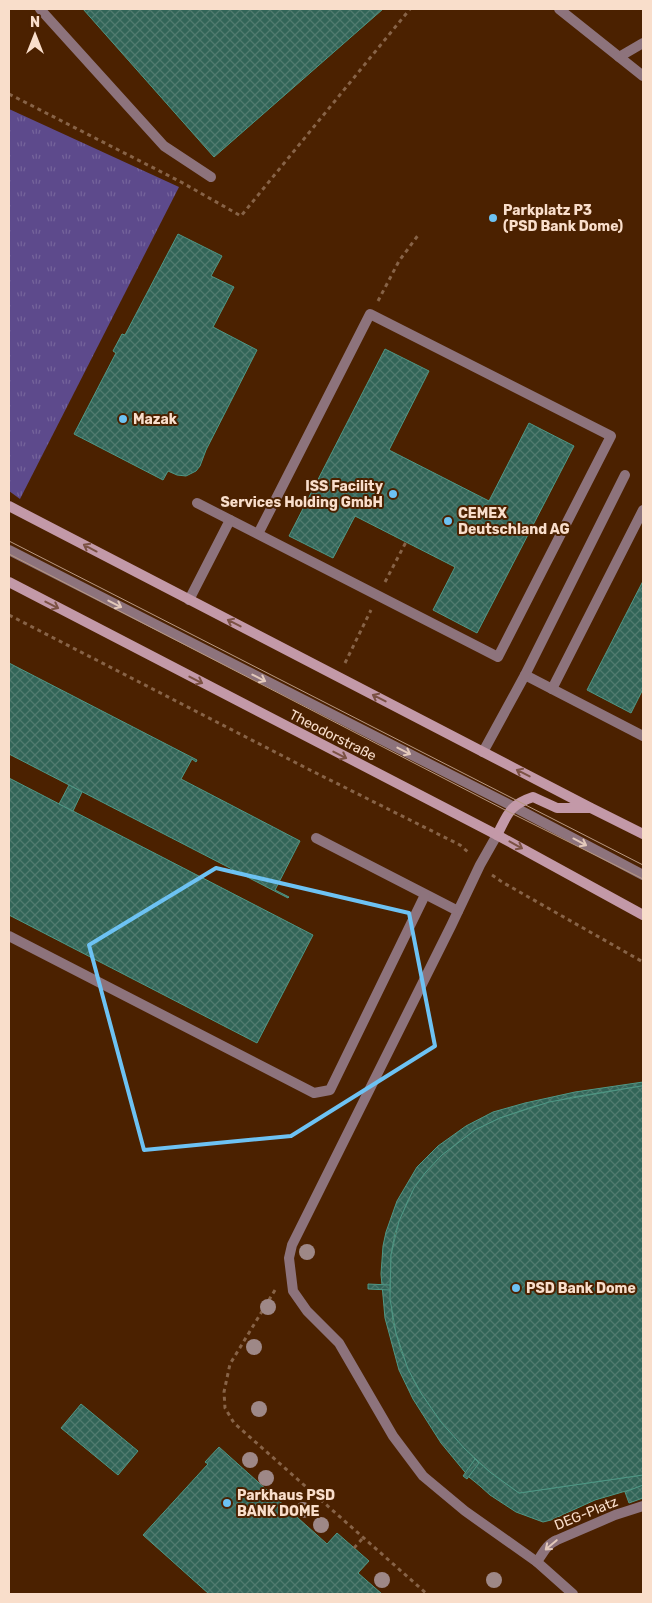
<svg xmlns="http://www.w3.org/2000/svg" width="652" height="1603" font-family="Rubik,sans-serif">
<defs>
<pattern id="grass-tufts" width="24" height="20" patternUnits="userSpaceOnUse" patternTransform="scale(1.25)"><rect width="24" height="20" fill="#5d4a8c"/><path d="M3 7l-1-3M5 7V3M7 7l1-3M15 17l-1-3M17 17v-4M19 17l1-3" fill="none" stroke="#75649b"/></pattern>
<pattern id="building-cross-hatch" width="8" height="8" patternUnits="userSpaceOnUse" patternTransform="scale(1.25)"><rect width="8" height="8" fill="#326558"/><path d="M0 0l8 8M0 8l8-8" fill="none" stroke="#507b6f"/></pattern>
</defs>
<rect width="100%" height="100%" fill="#4b2100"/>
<polygon fill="url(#grass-tufts)" points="9,109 179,187 20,499 9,491"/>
<g fill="url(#building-cross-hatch)" stroke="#4f9785">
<polygon points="83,9 383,9 214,157"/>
<polygon points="178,234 222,256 211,276 234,287 213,327 257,350 206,450 200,466 196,471 186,476 177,475 168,471 163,480 74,434 116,353 113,351 122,334 125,335"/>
<polygon points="385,349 429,371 389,450 489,501 529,423 574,446 477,633 433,610 455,567 355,516 333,558 289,536"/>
<polygon points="643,581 643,689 631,713 587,690"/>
<polygon points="9,663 197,760 196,762 192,759 181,779 300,841 275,890 289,897 288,898 9,754"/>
<polygon points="9,778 313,935 257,1043 9,915"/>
<polygon points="69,785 82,792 73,811 59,804"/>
<polygon points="643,1082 643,1086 573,1097 532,1107 500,1118 475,1130 442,1155 425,1173 408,1200 395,1233 391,1255 390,1290 393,1322 401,1351 414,1381 421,1393 441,1422 475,1459 490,1472 519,1493 643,1475 643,1486 595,1500 551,1520 543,1522 516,1512 490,1495 480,1486 469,1477 441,1443 413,1399 399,1370 385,1318 381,1274 383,1246 386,1232 397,1201 417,1167 438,1146 466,1126 493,1112 525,1103 575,1092"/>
<polygon points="641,1086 643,1086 643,1475 519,1493 490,1472 464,1448 441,1422 421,1393 408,1369 396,1333 390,1299 391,1255 399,1221 414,1188 425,1173 442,1155 475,1130 500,1118 549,1102"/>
<polygon points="368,1284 390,1285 390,1290 368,1289"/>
<polygon points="81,1404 138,1451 118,1475 61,1428"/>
<polygon points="219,1447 327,1544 337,1533 369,1561 358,1573 382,1594 209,1594 171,1560 143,1535 208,1464 205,1462"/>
<polygon points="475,1459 479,1463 467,1479 463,1476"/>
<polygon points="643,1485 643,1498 629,1503 625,1492"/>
</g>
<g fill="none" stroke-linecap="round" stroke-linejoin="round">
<g stroke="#876347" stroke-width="3" stroke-dasharray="4 4" stroke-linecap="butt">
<polyline points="9,94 181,182 241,216 410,9"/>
<polyline points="378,301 399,261 419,234"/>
<polyline points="385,582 406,542"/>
<polyline points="9,615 308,769 460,845 468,852"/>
<polyline points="345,663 371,610"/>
<polyline points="492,875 502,882 643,962"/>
<polyline points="275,1290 230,1364 224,1392 225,1408 234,1423 427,1594"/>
<polyline points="354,1548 363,1538"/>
</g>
<g stroke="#8d737c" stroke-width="10">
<polyline points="40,9 164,146 211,177"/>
<polyline points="619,57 643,43"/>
<polyline points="197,503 498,657 611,436 370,314 258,534"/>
<polyline points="9,550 514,807 643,875"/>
<polyline points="189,600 230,520"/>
<polyline points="525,675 643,736"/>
<polyline points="552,689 643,510"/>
<polyline points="483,752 525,675 625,475"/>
<polyline points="497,835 480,865 451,926 292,1245 289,1258 293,1291 307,1311 339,1343 393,1436 423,1476 465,1511 537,1562"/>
<polyline points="316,838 458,911"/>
<polyline points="9,936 314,1093 330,1090 425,895"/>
<path d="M573,1594L537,1562C543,1553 547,1544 557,1540L615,1515L643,1506"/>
</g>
<polyline stroke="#8d737c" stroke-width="10" points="559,9 643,76"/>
<g stroke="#c399a8" stroke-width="10">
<polyline points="9,506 591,808 643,834"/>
<polyline points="9,582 497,835 643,915"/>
<path d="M497,835C508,814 509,805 533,797L557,808H590"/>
</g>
<g stroke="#b89880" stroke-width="1">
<polyline points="9,541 643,865"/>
<polyline points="9,554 509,812 643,879"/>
</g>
</g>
<g fill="#9e8887">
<circle cx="307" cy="1252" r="8"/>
<circle cx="268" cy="1307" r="8"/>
<circle cx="254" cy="1347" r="8"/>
<circle cx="259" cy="1409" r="8"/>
<circle cx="250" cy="1460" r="8"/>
<circle cx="266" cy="1478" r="8"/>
<circle cx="303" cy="1510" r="8"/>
<circle cx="321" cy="1525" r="8"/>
<circle cx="382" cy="1580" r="8"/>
<circle cx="494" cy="1580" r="8"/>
</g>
<defs><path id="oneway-shaft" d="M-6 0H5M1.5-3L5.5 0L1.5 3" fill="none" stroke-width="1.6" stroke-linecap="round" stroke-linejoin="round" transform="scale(1.25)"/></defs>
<g stroke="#7b5143">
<use href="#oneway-shaft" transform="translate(90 548) rotate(-152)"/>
<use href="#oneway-shaft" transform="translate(52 605) rotate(27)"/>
<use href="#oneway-shaft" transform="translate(234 623) rotate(-153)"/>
<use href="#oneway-shaft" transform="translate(196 680) rotate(27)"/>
<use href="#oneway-shaft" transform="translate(379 698) rotate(-153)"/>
<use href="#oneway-shaft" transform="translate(340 755) rotate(27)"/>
<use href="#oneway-shaft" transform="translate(523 773) rotate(-153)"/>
<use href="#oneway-shaft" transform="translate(516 845) rotate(29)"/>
</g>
<g stroke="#e3c9bb">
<use href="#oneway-shaft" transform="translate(115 604) rotate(27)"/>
<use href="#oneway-shaft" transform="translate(259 678) rotate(27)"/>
<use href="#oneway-shaft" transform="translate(404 751) rotate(27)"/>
<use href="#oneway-shaft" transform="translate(580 842) rotate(28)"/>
<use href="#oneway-shaft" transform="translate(551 1545) rotate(140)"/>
</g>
<path fill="none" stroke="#6dc2f3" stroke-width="4" stroke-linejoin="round" d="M216,868L409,913L435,1046L291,1136L144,1150L89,945Z"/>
<g fill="#6dc2f3" stroke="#4b2100" stroke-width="2">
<circle cx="493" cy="218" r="5"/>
<circle cx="123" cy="419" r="5"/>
<circle cx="393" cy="494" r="5"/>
<circle cx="448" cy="521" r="5"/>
<circle cx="516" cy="1288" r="5"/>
<circle cx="227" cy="1503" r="5"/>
</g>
<g text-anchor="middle" stroke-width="4" stroke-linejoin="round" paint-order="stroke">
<g font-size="14" font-weight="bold" fill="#f9decb" stroke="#4b2100" text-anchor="start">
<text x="503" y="215">Parkplatz P3<tspan x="503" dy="16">(PSD Bank Dome)</tspan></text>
<text x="133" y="424">Mazak</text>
<text x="383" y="491" text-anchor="end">ISS Facility<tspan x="383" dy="16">Services Holding GmbH</tspan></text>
<text x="458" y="518">CEMEX<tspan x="458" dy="16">Deutschland AG</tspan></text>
<text x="526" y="1293">PSD Bank Dome</text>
<text x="237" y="1500">Parkhaus PSD<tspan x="237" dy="16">BANK DOME</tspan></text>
</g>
<g font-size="14" fill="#f9decb" stroke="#4b2100">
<text transform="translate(333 735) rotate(27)" y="5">Theodorstraße</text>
<text transform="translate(586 1513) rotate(-22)" y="5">DEG-Platz</text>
</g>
</g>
<rect width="652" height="1603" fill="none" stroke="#f9decb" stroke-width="20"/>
<g transform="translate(35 35)" stroke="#4b2100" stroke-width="4" paint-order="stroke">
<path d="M0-4L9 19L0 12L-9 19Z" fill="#f9decb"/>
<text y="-8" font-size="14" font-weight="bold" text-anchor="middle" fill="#f9decb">N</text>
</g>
</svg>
